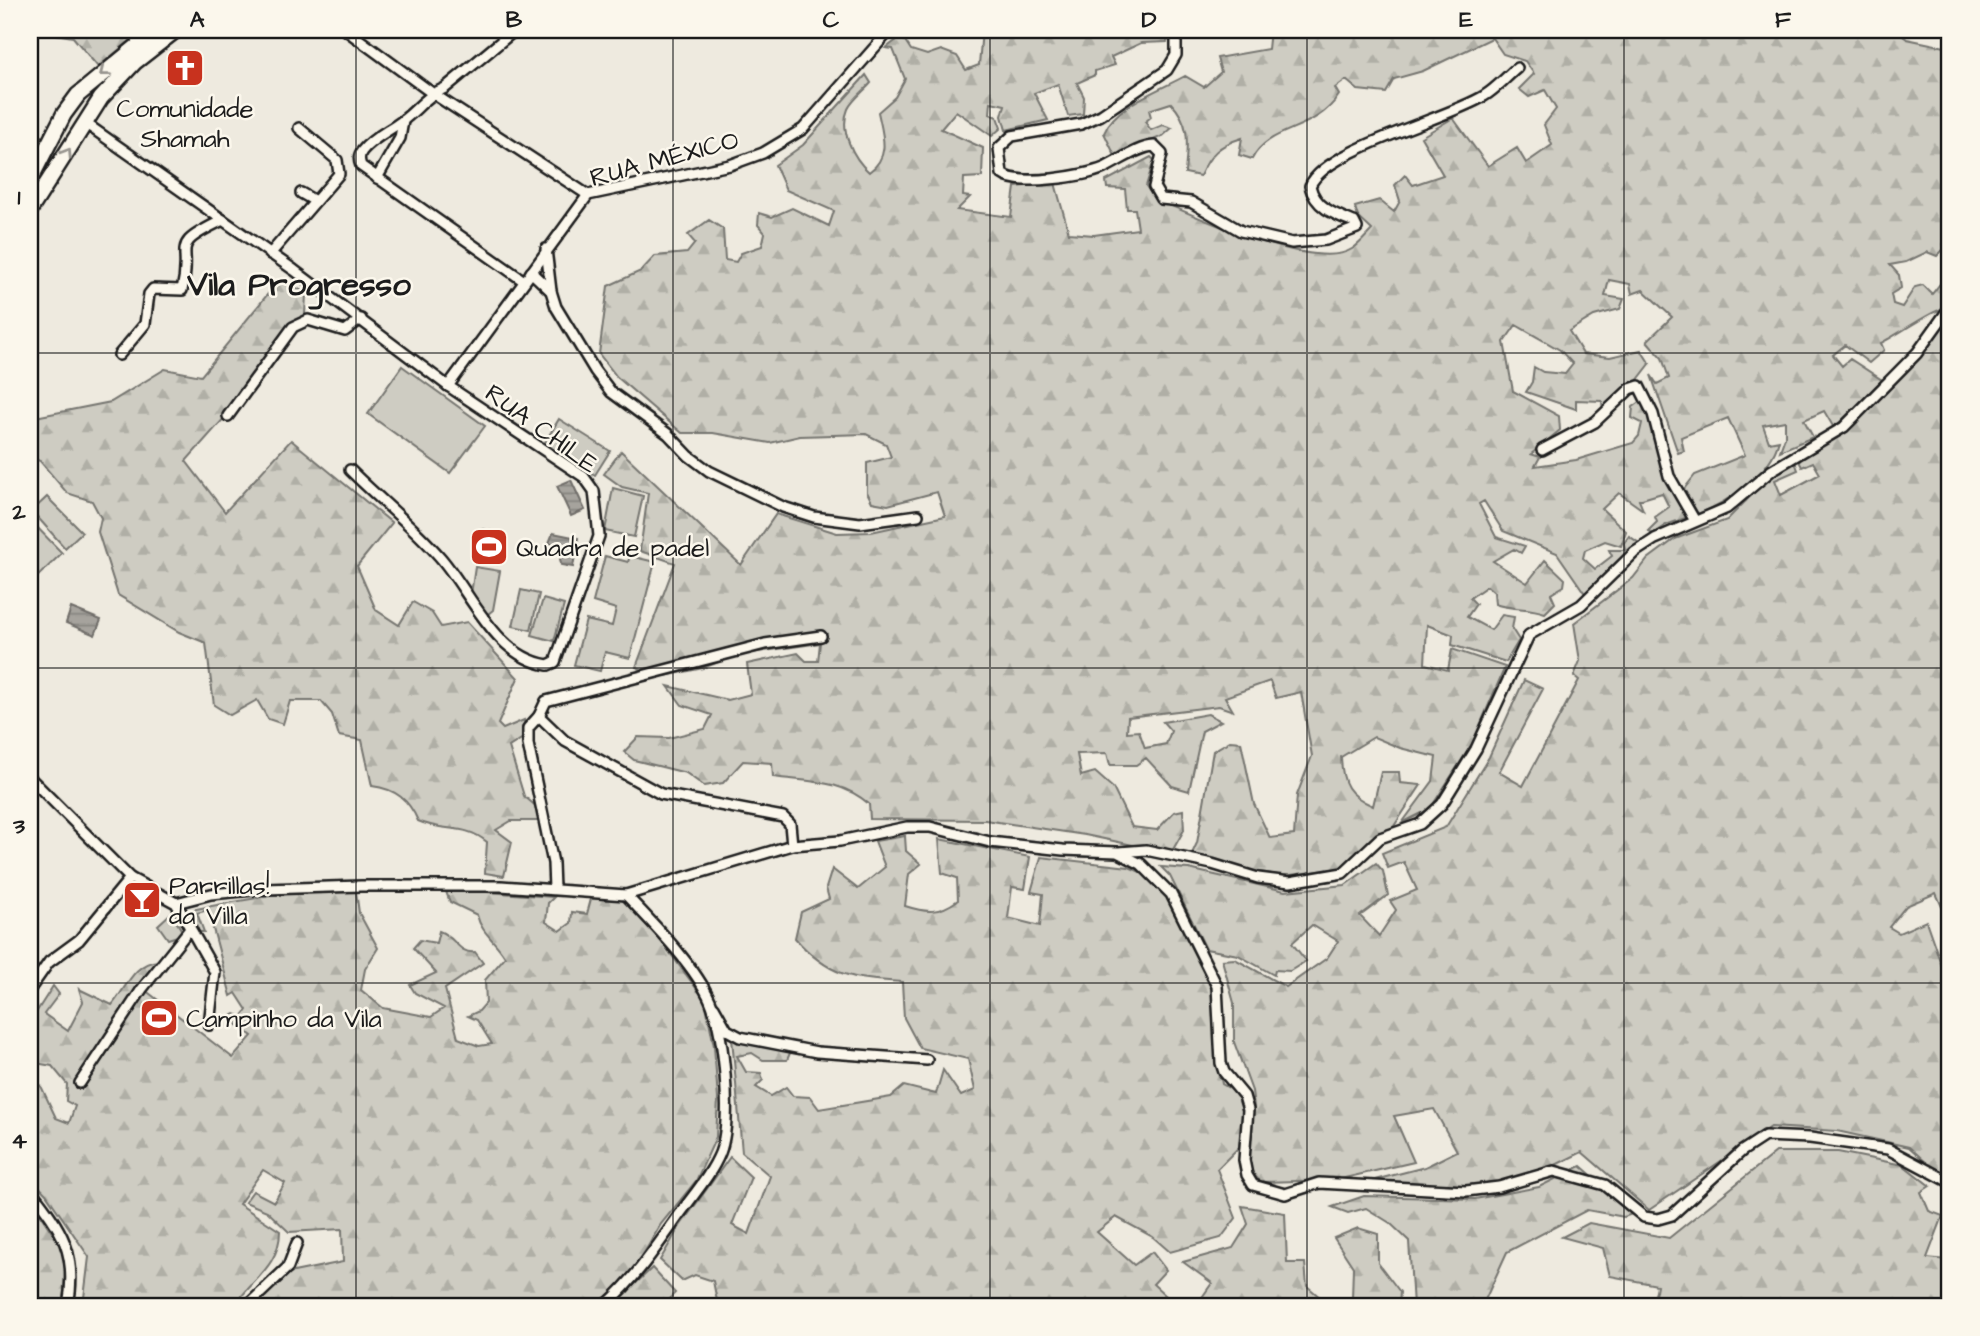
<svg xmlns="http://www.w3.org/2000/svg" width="1980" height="1336" font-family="'Architects Daughter',sans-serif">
<defs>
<pattern id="forest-firs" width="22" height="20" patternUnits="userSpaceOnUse" patternTransform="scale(1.75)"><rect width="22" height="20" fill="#ceccc2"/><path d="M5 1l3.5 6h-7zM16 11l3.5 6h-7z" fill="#b0afa6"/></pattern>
<pattern id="water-rules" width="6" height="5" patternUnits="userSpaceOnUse" patternTransform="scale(1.75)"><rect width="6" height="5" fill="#a6a39d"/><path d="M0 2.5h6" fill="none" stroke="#86847f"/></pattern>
</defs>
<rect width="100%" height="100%" fill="#eeeadf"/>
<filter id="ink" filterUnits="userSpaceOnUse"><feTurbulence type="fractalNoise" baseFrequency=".0143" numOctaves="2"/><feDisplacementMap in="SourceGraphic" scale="14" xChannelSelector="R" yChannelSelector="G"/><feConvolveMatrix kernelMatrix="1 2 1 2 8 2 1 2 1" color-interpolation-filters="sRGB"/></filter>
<g filter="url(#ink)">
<g fill="#ceccc2" stroke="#75746f" stroke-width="2">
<polygon points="402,366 485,426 450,473 368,414"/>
<polygon points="559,419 610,451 595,475 544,444"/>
<polygon points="613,488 643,496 634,537 605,531"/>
<polygon points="47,497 82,532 65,548 32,511"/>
<polygon points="30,520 62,553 30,584"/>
<polygon points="481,529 502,533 497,564 476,561"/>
<polygon points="605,556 628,562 630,556 655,562 630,658 605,652 600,671 574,665 586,620 612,626 616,609 593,602"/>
<polygon points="475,567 500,571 493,610 488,614 470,601"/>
<polygon points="521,590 539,594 531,630 513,626"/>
<polygon points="543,599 564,605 554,641 532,635"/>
<polygon points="171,913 184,934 168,939 158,925"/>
</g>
<g fill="url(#forest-firs)" stroke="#75746f" stroke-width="2">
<polygon points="30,30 143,30 98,67 73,37"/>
<path d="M982,30H1171L1167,42L1141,43L1111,57L1115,65L1095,71V75L1077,83L1084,97L1083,114L1068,116L1058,84L1034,93L1048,120L1006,130L1002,116L1005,105L991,102L990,114L997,117L1001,128L992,136L956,111L941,129L983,148L982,177L964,178L963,196L970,197L957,210L1011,217L1015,187L1055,183L1069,233L1094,235L1138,229L1135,209H1127L1125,189L1107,188L1106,181L1151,157L1154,160L1146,186L1155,199C1195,215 1314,273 1352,249C1359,245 1366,236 1372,230L1358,217L1355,207L1379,200L1394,212L1400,201L1395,185L1405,175L1413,185L1443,175L1421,137L1453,118L1488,166L1517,148L1526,163L1552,145L1544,125L1556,109L1545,90L1529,97L1519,89L1534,74L1525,61L1503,54L1492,38L1423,71L1394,79L1386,93L1358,90L1346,80L1335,88L1339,95C1315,133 1269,125 1252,159L1239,155L1242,138C1219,145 1210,154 1200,176L1185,173C1187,145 1192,125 1171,103L1149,110L1151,117L1145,122L1151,130L1163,125L1172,128L1163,136L1115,156L1104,133C1115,105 1160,90 1185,76L1204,87L1221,72L1217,58L1268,49L1270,30H1895L1907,39L1950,48V237L1946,233L1943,239L1944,249L1937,256L1927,252L1906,262L1890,265L1899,275L1901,288L1891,294L1893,304L1902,307L1915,287L1923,285L1932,294L1950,271V297L1942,309C1931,311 1896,336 1881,343L1884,350L1869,363L1845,345L1833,355L1842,366L1850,359L1882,380L1834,428L1824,411L1804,420L1813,437L1780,451L1785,437V421L1763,425L1769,442L1779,440C1771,474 1728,502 1698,514L1684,489L1695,475L1745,455L1728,418L1681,437L1684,451L1678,453L1651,375L1657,384L1669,378L1662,358L1647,341L1672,317L1643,290L1632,294L1630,284L1609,280L1605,296L1624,299L1620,309L1594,316L1569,331L1583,354L1610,357L1641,350L1650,364L1626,395L1603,412L1602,401L1576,400V409L1526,392L1532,382L1534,367L1543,372L1565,374L1573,364L1560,350L1516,325L1504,342L1513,391L1559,416L1560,430L1531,454L1540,457L1535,466L1576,460L1633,443L1639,436L1642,423L1632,418L1633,407L1643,400L1666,471L1691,516L1666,525L1652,534L1648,531L1657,522L1655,517L1669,507L1662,493L1639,500L1643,510L1619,493L1602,509L1626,531L1621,546L1605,541L1585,550L1583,558L1595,569L1612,556L1609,550H1625L1624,543L1629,536L1639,543L1607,578L1586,595L1557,553L1503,531L1484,501L1479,504L1496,537L1525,546L1521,553L1514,549L1493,561L1527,583L1545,560L1565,579L1564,586L1551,594L1555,603L1545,613C1529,607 1512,610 1495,604L1494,592L1487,586L1470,598L1476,604L1467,617L1491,630L1502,615L1514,617L1512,629L1519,640L1506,662L1452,645L1453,635L1427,625L1425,664L1448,670L1452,649L1505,667L1472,744L1430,809L1402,823L1433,781L1436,757L1400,748L1374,737L1341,757C1342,784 1348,795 1373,806L1381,772H1399L1400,783L1421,785L1394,826L1340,868L1284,876L1189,860L1197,843L1213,751L1230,741L1241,742L1254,804L1270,838L1294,835L1297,795L1312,756L1301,692L1276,698L1270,681L1225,697L1233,711L1219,706L1128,717L1127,732L1139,731L1145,748L1166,744L1171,731L1163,722L1208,714L1221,721L1202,731L1189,791L1172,786L1146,758L1136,765H1110L1107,753L1077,754L1081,776L1095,772L1113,788L1132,827L1157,830L1174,812L1183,810L1184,830L1171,853L1085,835L985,820L870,819L869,804C840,779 809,782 773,777L772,763L743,761L723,783L704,786L686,773L634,760L624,752L638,737L669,738L705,729L712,715L682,705L668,686L728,700L751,694L747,664L798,653L806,661H818L820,643L737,655L703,668L665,676L636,667L675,563L640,551L648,493L622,487L604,474L621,451L741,565L776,514L837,533L871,532L945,516L937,492L888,505L872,502L867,492V463L891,457L886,444L866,434L800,436L770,443L713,433H682L617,377L599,354L608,286L641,271L655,256L687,253L695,243L688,235L709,220L723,229L725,260L736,262L741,253L762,246L765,233L758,225L759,213L772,217L792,208L829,226L834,211L786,190L775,165L803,145L866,75L871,83C864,91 852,100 848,109C839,130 853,158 869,172C891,156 883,136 878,112L895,97L905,79L893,49L886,48L902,36L911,50L927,55L941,50L957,56L966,70L979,65Z"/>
<path d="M280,279L306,293L305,315L277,339L227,415L186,461L225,512L291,440L392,523L357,566L376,610L399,625L413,602L432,613L441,627L467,622L518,678L498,724L503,729L524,720L526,736L509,747L524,796L538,808V821H511L496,830L512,842L504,876L485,873L487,842C464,823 445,833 418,821C409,800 396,789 372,786L362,740L339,736L332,714L321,701H290L283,724L268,719L257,700L230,715L214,705L206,643L179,632L118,595L98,532L101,518L92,501L67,493L40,461L30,457V418L111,402L165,369L201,376Z"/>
<polygon points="1950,307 1950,925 1936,893 1906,906 1889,927 1899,933 1926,921 1946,978 1950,1048 1950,1176 1938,1173 1909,1147 1837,1131 1771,1127 1649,1210 1582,1152 1529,1178 1470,1190 1359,1184 1425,1167 1457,1151 1434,1109 1394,1116 1414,1162 1336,1180 1260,1182 1251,1170 1249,1150 1254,1107 1252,1091 1234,1042 1234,1003 1222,960 1235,959 1286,987 1327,958 1338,941 1312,925 1292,943 1306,961 1290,971 1275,970 1274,975 1238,955 1206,949 1170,876 1161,867 1189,869 1285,891 1345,885 1376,863 1383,871 1388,895 1360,916 1379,936 1396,910 1390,901 1417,890 1404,862 1388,868 1382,853 1446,827 1489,757 1524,680 1543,689 1499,772 1523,786 1579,680 1574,676 1580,661 1574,623 1633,578 1648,559 1675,539 1727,520 1792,454 1798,470 1775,480 1781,495 1820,474 1813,462 1802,467 1795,453 1839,433 1924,348"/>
<path d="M905,836L906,851L921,864L909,874L905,906C927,913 939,914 958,900L957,878L942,873L939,839L1030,857L1025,889L1012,887L1008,918L1040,926L1043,894L1031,892L1041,857L1129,867L1161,881L1197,950L1218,1007L1214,1043L1222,1084L1243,1096L1245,1106L1239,1147L1217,1169L1236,1218L1221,1238L1170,1252L1153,1237L1116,1217L1097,1232L1134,1265L1152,1252L1166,1270L1153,1284L1177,1306H718L713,1281L695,1275L682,1281L660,1260L680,1226L730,1157L751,1177L732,1225L749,1234L770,1176L742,1152L732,1038L791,1051L787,1060H763L752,1053L737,1056L746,1072L761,1073L763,1080L756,1087L771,1096L786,1087L793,1096L810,1097L819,1109L891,1097L904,1086L936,1094L943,1070L961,1096L975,1090L968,1059L920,1048L904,1018L902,982C853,979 829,977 795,938L801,912L829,899L826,888L832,869L858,889L885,867L875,841Z"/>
<path d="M445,889L554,897L548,903L546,922L560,931L571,923L572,912L587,914L592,895L625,900L649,925L705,1000L714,1046L718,1099L716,1137L696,1181L661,1224L630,1277L595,1306H254L289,1273L343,1262L342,1229L289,1232L267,1211L245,1202L253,1191L274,1202L285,1183L263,1170L239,1204L280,1231C280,1265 252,1280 234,1306H83L89,1257L46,1194L30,1177V1073L42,1088L56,1118L69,1123L75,1106L66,1101L67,1084L52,1066L30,1062V1022L53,986L59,994L44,1014L68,1031L83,1002L79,989L112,1005C126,989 133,963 158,961L145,990L233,1058L252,1036L228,1018L235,1014L242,1017L247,1010L236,993L231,996L208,910L197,913L204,932H199L191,910C245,899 301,889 356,891L359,913L378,948L365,969L361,990L383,1008L431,1017L444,1008L415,993L410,985L436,973L413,948L420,940L436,943L439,931C456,937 458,954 475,952L483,963L445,989L458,1038L479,1046L492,1044L477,1020L468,1016L479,1011L486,1003L485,980L505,957C496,941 481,933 477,915L450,902Z"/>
<polygon points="1776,1152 1838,1152 1903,1165 1930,1186 1921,1192 1929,1211 1943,1216 1927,1258 1947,1260 1950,1250 1950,1306 1653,1306 1657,1285 1610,1276 1603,1248 1562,1237 1589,1223 1669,1238"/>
<polygon points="1581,1166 1635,1213 1624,1217 1587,1210 1507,1252 1485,1300 1491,1306 1413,1306 1409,1241 1390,1223 1366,1208 1348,1213 1332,1207 1364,1196 1475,1199 1539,1187"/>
<polygon points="30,1199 66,1254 63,1306 30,1306"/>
<polygon points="1242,1206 1285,1213 1287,1263 1305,1263 1307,1286 1329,1305 1352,1299 1353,1267 1334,1238 1358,1228 1378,1234 1378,1263 1400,1292 1399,1306 1196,1306 1212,1283 1183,1262 1233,1248 1248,1224"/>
<polygon points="652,1268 675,1293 662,1306 612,1306"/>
</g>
<g fill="url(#water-rules)" stroke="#6f6d69" stroke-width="2">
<polygon points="571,480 585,510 571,516 557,486"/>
<polygon points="553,533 578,538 573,567 561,565 559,552 563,550 549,543"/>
<polygon points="71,608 101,620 95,635 66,623"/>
</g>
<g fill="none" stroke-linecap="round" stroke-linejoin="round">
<g stroke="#1c1c1c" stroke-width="14">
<g id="minor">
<polyline points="346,30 432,93 588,195"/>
<path d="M515,30L445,88C427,95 417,110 402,121C389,131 372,138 362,151C358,156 359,161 361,166L524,281"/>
<path d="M1176,30V55L1167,70L1101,115L1081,124L1012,136L999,148L1002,174C1018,187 1085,176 1104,168C1119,161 1138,147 1154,146L1162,154L1154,187L1161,199L1191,202L1241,231L1292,243L1326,240L1357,228L1354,222C1336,215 1315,208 1310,186C1325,149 1447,119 1484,96C1496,89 1506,77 1517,68"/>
<path d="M85,123L294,270L448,386L584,477L594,491L599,536L555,662L548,665C495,657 472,594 440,557C413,526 379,499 350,470"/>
<polyline points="377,178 400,138 403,121"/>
<polyline points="301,193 315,201"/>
<polyline points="546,249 551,291 556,307 595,371 611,392 668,434 689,456 709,471 783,507 814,517 860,523 918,515"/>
<polyline points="270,254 339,174 337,160 299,128"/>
<polyline points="531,272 551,291"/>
<path d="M119,355L145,324L149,294L153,289L182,290C194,243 165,248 223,220"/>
<polyline points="448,386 588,195 730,165 763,153 803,129 890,30"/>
<polyline points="228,416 293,327 308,320 345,331 361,319"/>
<polyline points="1542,450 1595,422 1630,389 1639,386 1653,414 1669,476 1695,521"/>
<polyline points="539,716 546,701 765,644 821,636"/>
<polyline points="30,778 130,878 176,903 215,972 209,1025"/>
<polyline points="1119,852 1146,850 1212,864 1258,878 1290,882 1343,873 1380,838 1420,824 1442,804 1476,749 1529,635 1581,605 1635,552 1655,539 1727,508 1772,470 1844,427 1917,353 1950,307"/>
<polyline points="554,889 553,863 528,744 528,728 539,716 565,741 661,794 783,817 790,824 792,845"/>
<polyline points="176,903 211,894 265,889 361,886 501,886 626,895 792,845 840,841 907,827 930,827 990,842 1063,850 1117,852 1141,864 1171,894 1217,986 1221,1063 1224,1072 1244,1096 1248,1110 1244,1160 1247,1175 1253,1185 1285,1194 1319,1183 1466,1191 1499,1187 1554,1171 1605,1185 1644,1217 1658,1219 1672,1215 1742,1151 1765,1136 1810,1138 1888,1149 1950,1182"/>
<polyline points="30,989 49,962 79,940 130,878"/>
<polyline points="714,1007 727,1030 740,1037 817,1052 927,1060"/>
<polyline points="80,1083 142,989 189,930"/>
<path d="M30,1189C62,1230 78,1253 68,1306"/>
<polyline points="247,1306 288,1267 297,1243"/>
<path d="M605,1306C637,1277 657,1246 682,1211C695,1193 712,1173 720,1153C733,1119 724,1033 710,1000C694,964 653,924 626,895"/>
</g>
</g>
<g stroke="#1c1c1c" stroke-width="19">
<g id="primary">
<polyline points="30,180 64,114 78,95 157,30"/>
<polyline points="30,210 101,98 135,62 176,30"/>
</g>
</g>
<use href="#minor" stroke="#fbf7ec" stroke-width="9"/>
<use href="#primary" stroke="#fbf7ec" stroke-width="14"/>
</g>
<defs><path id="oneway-chevron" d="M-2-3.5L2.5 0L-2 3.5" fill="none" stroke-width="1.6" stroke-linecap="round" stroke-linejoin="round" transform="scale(1.75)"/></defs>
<g stroke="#97948e">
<use href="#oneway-chevron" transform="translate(104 72) rotate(142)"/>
<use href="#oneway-chevron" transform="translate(67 153) rotate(-58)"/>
</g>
</g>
<path fill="none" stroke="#1c1c1c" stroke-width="2" stroke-opacity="0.55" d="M356,30V1306M673,30V1306M990,30V1306M1307,30V1306M1624,30V1306M30,353H1950M30,668H1950M30,983H1950"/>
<defs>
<g id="church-square" transform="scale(2.0125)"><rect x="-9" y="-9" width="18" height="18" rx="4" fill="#c8321e" stroke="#fbf7ec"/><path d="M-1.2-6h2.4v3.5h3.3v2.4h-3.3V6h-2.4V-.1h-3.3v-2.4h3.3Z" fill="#fff"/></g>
<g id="stadium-square" transform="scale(2.0125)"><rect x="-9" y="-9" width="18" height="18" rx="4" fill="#c8321e" stroke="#fbf7ec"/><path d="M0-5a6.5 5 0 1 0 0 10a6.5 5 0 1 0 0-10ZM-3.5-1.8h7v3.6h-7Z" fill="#fff"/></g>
<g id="bar-square" transform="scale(2.0125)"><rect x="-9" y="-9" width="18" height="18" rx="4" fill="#c8321e" stroke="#fbf7ec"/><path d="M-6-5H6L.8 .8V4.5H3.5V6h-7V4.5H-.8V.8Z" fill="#fff"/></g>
</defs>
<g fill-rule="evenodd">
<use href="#church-square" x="185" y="68"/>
<use href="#stadium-square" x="489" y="547"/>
<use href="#bar-square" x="142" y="900"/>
<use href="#stadium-square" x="159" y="1018"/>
</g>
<g text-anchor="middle" stroke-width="5" stroke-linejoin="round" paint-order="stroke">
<g font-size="26" fill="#1c1c1c" stroke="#fbf7ec" text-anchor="start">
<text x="185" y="117" text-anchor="middle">Comunidade<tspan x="185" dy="30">Shamah</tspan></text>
<text x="516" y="556">Quadra de padel</text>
<text x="169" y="894">Parrillas!<tspan x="169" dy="30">da Villa</tspan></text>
<text x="186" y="1027">Campinho da Vila</text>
</g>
<g font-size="26" fill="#1c1c1c" stroke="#fbf7ec">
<text transform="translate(664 158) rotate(-15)" y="9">RUA MÉXICO</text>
<text transform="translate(542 428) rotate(36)" y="9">RUA CHILE</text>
</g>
<g font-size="33" font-weight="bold" fill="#1c1c1c" stroke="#fbf7ec">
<text x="299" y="295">Vila Progresso</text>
</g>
</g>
<rect width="1980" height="1336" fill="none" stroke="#fbf7ec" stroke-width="77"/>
<rect x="38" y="38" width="1903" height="1260" fill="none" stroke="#1c1c1c" stroke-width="2.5"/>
<g font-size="23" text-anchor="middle" font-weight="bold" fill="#1c1c1c">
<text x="197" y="27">A</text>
<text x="514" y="27">B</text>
<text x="831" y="27">C</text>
<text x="1149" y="27">D</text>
<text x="1466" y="27">E</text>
<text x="1783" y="27">F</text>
<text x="19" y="204">1</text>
<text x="19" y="519">2</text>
<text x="19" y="833">3</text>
<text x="19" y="1148">4</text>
</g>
</svg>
